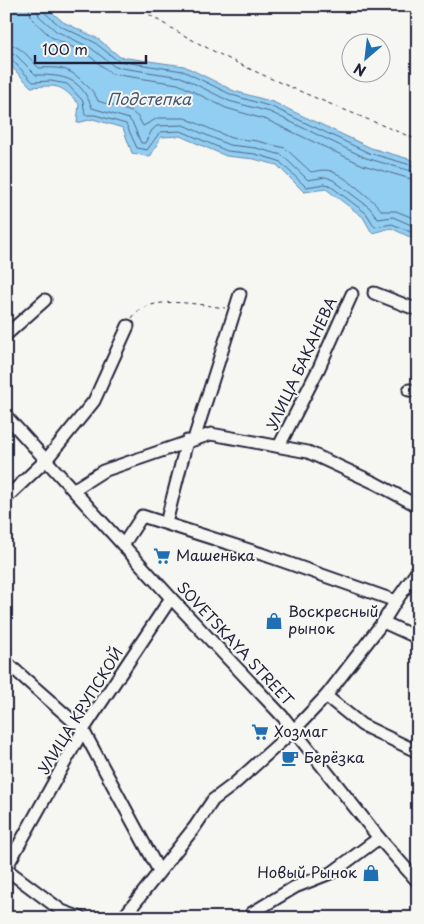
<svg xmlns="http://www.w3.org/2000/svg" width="424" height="924" font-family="'Playpen Sans',sans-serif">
<rect width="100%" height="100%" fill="#f6f6f2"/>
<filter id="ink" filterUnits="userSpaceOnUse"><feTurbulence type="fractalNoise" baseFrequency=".02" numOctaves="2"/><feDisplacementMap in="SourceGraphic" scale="10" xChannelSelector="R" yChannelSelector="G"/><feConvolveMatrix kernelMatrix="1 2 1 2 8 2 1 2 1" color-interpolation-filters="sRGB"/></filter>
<g filter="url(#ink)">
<path fill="#92cef2" stroke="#6589a9" d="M6,6H45L63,22L97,38L120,57L184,66L234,91L273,102L371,148L409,159L418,163V241L391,228L372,233L363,217L326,189L304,192L277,165L254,159L226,156L180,136L161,137L150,157L132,153L123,128L93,119L77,123L79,104C60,84 59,85 31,87L6,61Z"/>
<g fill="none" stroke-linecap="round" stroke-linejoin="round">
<g stroke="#4f6784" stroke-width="1">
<polyline points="28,6 32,19 51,37 87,54 112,74 178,84 226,108 267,120 363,165 418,181"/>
<polyline points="36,6 39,16 56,31 91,48 115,67 181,77 229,101 270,112 366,158 418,173"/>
<polyline points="42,6 44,12 60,26 94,42 118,61 183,71 232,95 272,107 369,153 418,167"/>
<path d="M6,44C21,45 29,58 39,68C62,67 70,68 86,85C92,90 95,94 98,101L132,112L138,117L143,126L158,118H185L231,138L257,141L285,148L311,172C317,171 324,169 331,171C342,174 375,201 382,211H396L418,220"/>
<path d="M6,52L15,54L36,75C65,75 81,78 92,108L129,119L133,124L141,143H145L152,130L157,126L183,125L229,145L256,148L282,155L308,180L326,177L333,180L370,208L378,219L393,217L418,228"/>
<polyline points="6,58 12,60 33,82 51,81 67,84 83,101 85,115 95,115 126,124 137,148 147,150 160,132 181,131 227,151 255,154 279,161 306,187 325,184 329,185 366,213 375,227 392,224 418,235"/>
</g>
<g stroke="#22223b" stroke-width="15">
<g id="minor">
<polyline points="374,293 418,310"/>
<polyline points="6,335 45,300"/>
<polyline points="409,390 418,391"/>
<polyline points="6,416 171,598 284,718 379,838 418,882"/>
<polyline points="194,439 240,294"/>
<polyline points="279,446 319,368 352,294"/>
<polyline points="73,490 103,471 211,434 308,452 375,483 418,506"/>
<polyline points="6,498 46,460 94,401 128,326"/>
<polyline points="166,523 187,441"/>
<polyline points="123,545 142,516 268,556 396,601"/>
<polyline points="383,622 418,638"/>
<polyline points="6,662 83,730 159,871"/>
<polyline points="326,696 362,725 418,752"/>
<polyline points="6,868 83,730 171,598"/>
<polyline points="6,869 62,911 81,918"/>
<polyline points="252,913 295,887 333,872 379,838"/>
<polyline points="123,918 194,828 213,800 233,785 294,730 326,696 383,622 396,601 418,570"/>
</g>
</g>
<g stroke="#22223b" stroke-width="1" stroke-dasharray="4 4" stroke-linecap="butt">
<path d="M136,6C223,64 322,100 418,140"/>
<path d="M132,318C147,293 201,305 225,308"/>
</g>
<use href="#minor" stroke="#f6f6f2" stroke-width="11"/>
</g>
</g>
<defs>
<g id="supermarket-bare" transform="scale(1.35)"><path d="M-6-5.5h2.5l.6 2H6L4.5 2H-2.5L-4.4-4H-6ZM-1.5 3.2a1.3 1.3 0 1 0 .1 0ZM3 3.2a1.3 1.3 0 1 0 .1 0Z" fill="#1f6fb2" stroke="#f6f6f2" stroke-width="2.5" paint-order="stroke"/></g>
<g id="shop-bare" transform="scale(1.35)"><path d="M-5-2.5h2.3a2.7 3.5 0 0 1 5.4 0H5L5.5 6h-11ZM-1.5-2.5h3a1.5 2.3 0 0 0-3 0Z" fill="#1f6fb2" stroke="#f6f6f2" stroke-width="2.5" paint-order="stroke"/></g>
<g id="cafe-bare" transform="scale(1.35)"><path d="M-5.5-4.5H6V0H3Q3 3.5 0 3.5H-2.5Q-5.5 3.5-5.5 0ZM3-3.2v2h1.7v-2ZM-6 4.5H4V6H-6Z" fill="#1f6fb2" stroke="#f6f6f2" stroke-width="2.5" paint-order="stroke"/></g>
</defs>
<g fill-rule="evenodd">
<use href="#supermarket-bare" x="162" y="556"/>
<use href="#shop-bare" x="274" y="621"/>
<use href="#supermarket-bare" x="260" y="732"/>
<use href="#cafe-bare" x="290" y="758"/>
<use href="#shop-bare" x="371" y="873"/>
</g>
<g text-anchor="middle" stroke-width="4" stroke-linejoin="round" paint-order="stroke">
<g font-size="15" fill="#22223b" stroke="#f6f6f2">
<text transform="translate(302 364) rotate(-65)" y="5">УЛИЦА БАКАНЕВА</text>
<text transform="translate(235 644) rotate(47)" y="5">SOVETSKAYA STREET</text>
<text transform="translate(81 711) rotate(-58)" y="5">УЛИЦА КРУПСКОЙ</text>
</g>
<g font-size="15" fill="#22223b" stroke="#f6f6f2" text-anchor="start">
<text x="176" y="561">Машенька</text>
<text x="288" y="617">Воскресный<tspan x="288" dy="17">рынок</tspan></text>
<text x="274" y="737">Хозмаг</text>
<text x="304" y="763">Берёзка</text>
<text x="357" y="878" text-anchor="end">Новый Рынок</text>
</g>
<g font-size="16" font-style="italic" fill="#445672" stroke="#f6f6f2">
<text x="149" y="105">Подстепка</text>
</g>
</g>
<rect width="424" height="924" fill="none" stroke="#f6f6f2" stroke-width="25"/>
<rect x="12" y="12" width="399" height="899" fill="none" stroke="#22223b" stroke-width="2" filter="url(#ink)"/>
<g transform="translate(366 58) rotate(208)"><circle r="24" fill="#f6f6f2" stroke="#a1a1a9"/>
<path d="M0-4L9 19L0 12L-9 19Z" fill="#1f6fb2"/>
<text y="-8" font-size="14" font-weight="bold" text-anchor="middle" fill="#22223b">N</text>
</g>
<path d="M35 55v8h111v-8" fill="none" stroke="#22223b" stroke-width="2.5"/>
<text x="42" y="55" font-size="15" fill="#22223b" stroke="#f6f6f2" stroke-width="4" paint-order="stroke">100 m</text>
</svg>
